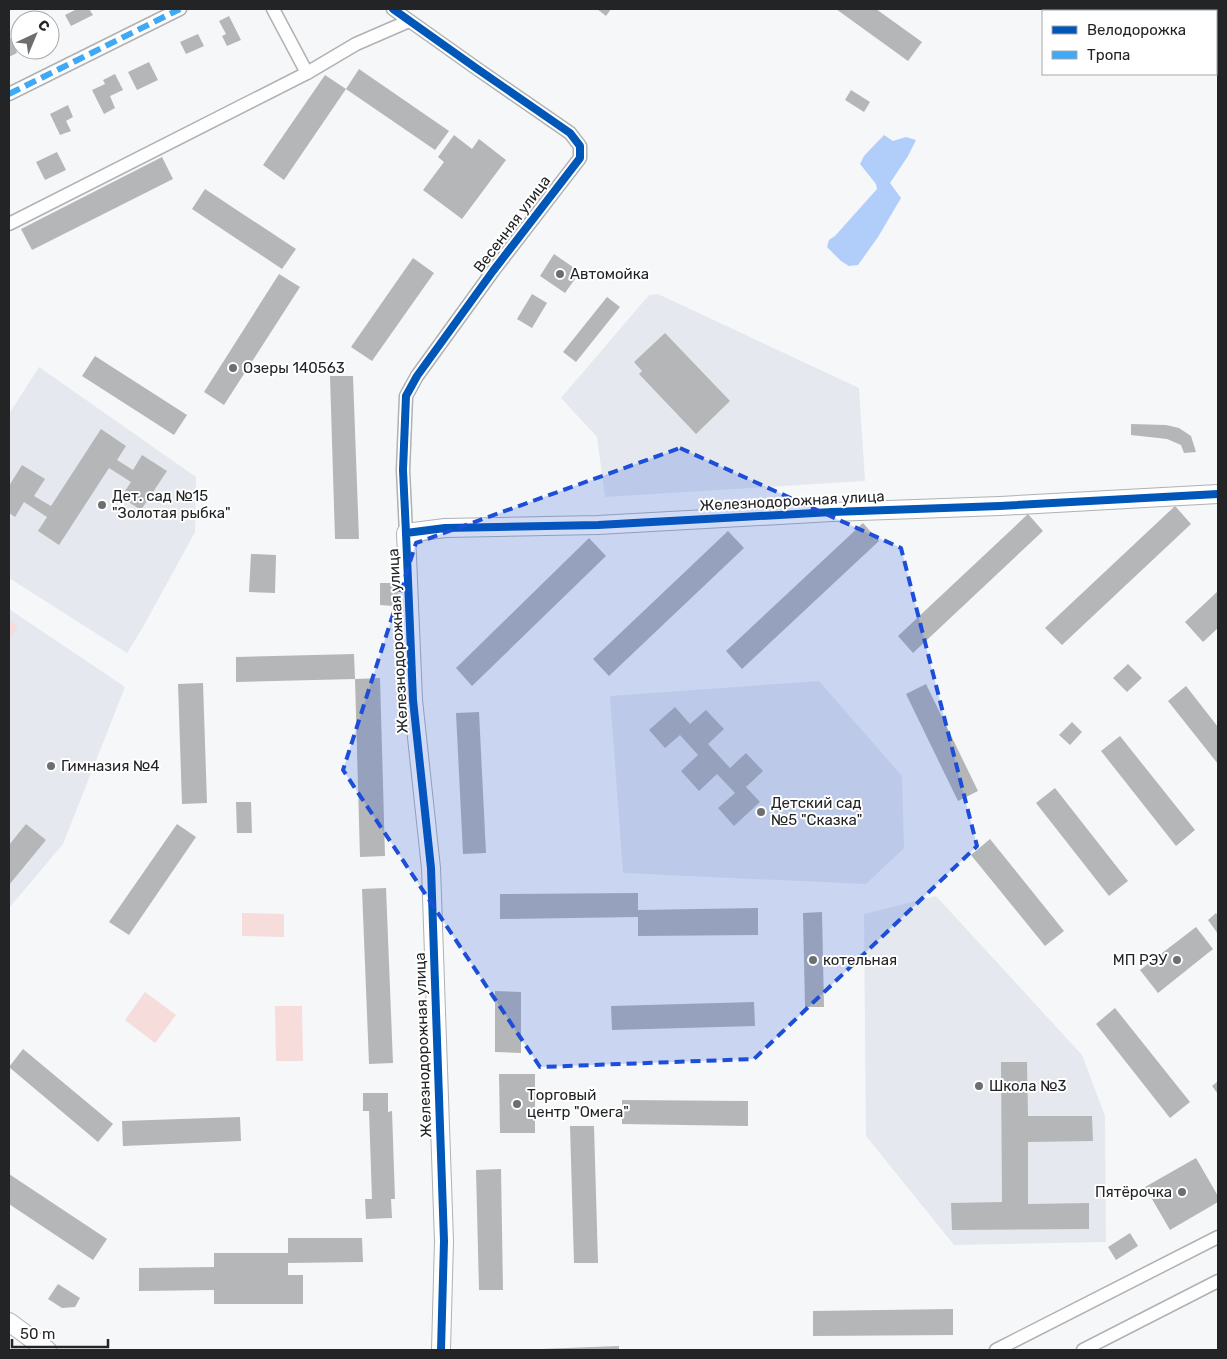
<svg xmlns="http://www.w3.org/2000/svg" width="1227" height="1359" font-family="Rubik,sans-serif">
<rect width="100%" height="100%" fill="#f6f7f9"/>
<g fill="#e5e8ee">
<polygon points="658,294 859,388 865,481 605,497 597,437 561,398 649,295"/>
<polygon points="39,367 196,477 195,532 143,627 127,653 9,578 9,414"/>
<polygon points="9,609 125,687 63,844 9,908"/>
<polygon points="819,681 902,776 904,848 866,884 623,873 610,696"/>
<polygon points="936,896 1082,1055 1105,1116 1106,1242 954,1245 866,1136 864,914"/>
</g>
<g fill="#f7dcdc">
<polygon points="9,620 18,626 9,640"/>
<polygon points="242,913 284,914 284,937 242,936"/>
<polygon points="145,992 176,1015 155,1043 125,1020"/>
<polygon points="275,1006 302,1006 303,1061 276,1061"/>
</g>
<polygon fill="#b1cefb" points="884,135 893,141 906,137 916,140 908,156 890,183 901,198 878,237 858,265 849,266 841,261 827,247 829,240 835,236 877,189 876,184 860,164 864,156"/>
<g fill="#b5b6b8">
<polygon points="77,9 89,9 93,15 71,26 65,15"/>
<polygon points="597,9 611,9 606,16"/>
<polygon points="836,9 876,9 922,42 908,61"/>
<polygon points="229,16 241,40 227,46 222,36 226,34 219,21"/>
<polygon points="198,34 204,46 186,54 180,42"/>
<polygon points="9,35 17,53 9,57"/>
<polygon points="149,62 158,80 137,90 128,72"/>
<polygon points="359,69 449,131 435,150 346,89"/>
<polygon points="115,74 123,90 110,96 115,108 104,114 92,90 105,84 103,80"/>
<polygon points="325,75 346,89 284,180 263,165"/>
<polygon points="851,90 870,102 864,112 845,100"/>
<polygon points="68,105 73,117 66,121 71,131 60,135 50,114"/>
<polygon points="454,135 472,149 479,139 506,160 462,219 423,190 444,162 438,157"/>
<polygon points="57,152 66,170 45,180 36,162"/>
<polygon points="162,157 173,179 32,250 21,229"/>
<polygon points="205,189 296,249 282,269 192,209"/>
<polygon points="554,254 580,272 565,293 540,276"/>
<polygon points="413,258 434,273 372,361 351,347"/>
<polygon points="279,274 300,287 224,405 204,392"/>
<polygon points="532,294 547,303 532,328 517,319"/>
<polygon points="607,297 620,307 576,362 563,352"/>
<polygon points="665,333 730,401 696,434 639,374 642,371 634,362"/>
<polygon points="95,356 187,415 174,435 82,376"/>
<polygon points="330,376 353,376 359,539 335,539"/>
<polygon points="1131,424 1166,425 1179,428 1191,436 1196,452 1184,453 1181,445 1167,439 1131,435"/>
<polygon points="101,429 126,446 117,460 133,470 142,455 167,471 141,510 121,497 131,482 109,468 59,545 38,531 47,517 24,502 15,517 9,513 9,486 22,465 45,479 34,496 51,506"/>
<polygon points="1175,506 1191,524 1062,645 1045,628"/>
<polygon points="1028,514 1043,531 913,653 898,636"/>
<polygon points="863,523 879,541 742,669 726,651"/>
<polygon points="728,531 744,548 609,676 593,659"/>
<polygon points="589,538 606,556 472,686 456,668"/>
<polygon points="251,554 276,555 275,593 249,592"/>
<polygon points="380,583 394,583 394,591 398,591 398,597 394,597 393,606 380,605"/>
<polygon points="1218,591 1218,628 1203,642 1185,622"/>
<polygon points="354,654 355,679 236,682 236,657"/>
<polygon points="1128,664 1142,678 1127,692 1113,678"/>
<polygon points="380,678 385,856 360,857 355,679"/>
<polygon points="203,683 207,803 182,804 178,684"/>
<polygon points="926,684 978,791 958,801 906,694"/>
<polygon points="1186,686 1218,727 1218,764 1168,701"/>
<polygon points="675,707 690,724 706,710 724,729 708,744 730,768 746,753 763,771 746,787 760,802 734,826 718,808 735,793 717,774 699,791 681,771 698,755 680,735 665,748 649,730"/>
<polygon points="479,712 486,853 463,854 456,713"/>
<polygon points="1072,722 1082,732 1070,745 1059,735"/>
<polygon points="1120,736 1195,830 1176,846 1101,751"/>
<polygon points="1055,788 1128,881 1109,896 1036,803"/>
<polygon points="236,802 251,802 252,833 237,833"/>
<polygon points="26,824 46,840 9,885 9,845"/>
<polygon points="177,824 196,837 129,935 109,922"/>
<polygon points="990,839 1064,931 1045,946 971,855"/>
<polygon points="386,888 393,1063 369,1064 362,889"/>
<polygon points="638,893 638,910 758,908 758,935 638,936 638,917 500,919 500,894"/>
<polygon points="822,912 824,1007 805,1007 803,913"/>
<polygon points="1216,913 1218,916 1218,934 1208,920"/>
<polygon points="1196,927 1213,949 1158,993 1140,970"/>
<polygon points="495,991 521,992 521,1053 495,1052"/>
<polygon points="754,1002 755,1026 612,1030 611,1006"/>
<polygon points="1115,1008 1190,1102 1170,1118 1096,1024"/>
<polygon points="23,1049 113,1124 98,1142 9,1067"/>
<polygon points="1001,1062 1027,1062 1028,1116 1092,1116 1093,1141 1028,1142 1028,1204 1089,1203 1089,1229 952,1230 951,1203 1002,1202"/>
<polygon points="499,1074 535,1074 535,1133 500,1133"/>
<polygon points="1218,1081 1218,1094 1212,1086"/>
<polygon points="363,1093 388,1093 388,1112 392,1111 395,1199 391,1199 392,1218 366,1219 365,1199 372,1199 369,1111 363,1111"/>
<polygon points="622,1100 748,1101 748,1126 622,1124"/>
<polygon points="240,1117 241,1141 123,1146 122,1121"/>
<polygon points="570,1126 594,1126 598,1263 574,1263"/>
<polygon points="1196,1158 1218,1196 1218,1202 1170,1230 1145,1187"/>
<polygon points="501,1169 503,1290 479,1290 476,1170"/>
<polygon points="9,1174 107,1239 93,1260 9,1204"/>
<polygon points="1130,1233 1138,1246 1116,1260 1108,1247"/>
<polygon points="288,1238 362,1238 363,1262 288,1263 288,1275 303,1275 303,1304 214,1304 214,1290 139,1291 139,1268 214,1267 214,1253 288,1253"/>
<polygon points="58,1284 80,1298 75,1307 62,1308 48,1299"/>
<polygon points="953,1309 953,1335 813,1336 813,1311"/>
<polygon points="619,1346 619,1350 541,1350 541,1349"/>
</g>
<g fill="none" stroke-linecap="round" stroke-linejoin="round">
<g stroke="#b0b1b3" stroke-width="15">
<g id="street">
<polyline points="273,9 307,73"/>
<polyline points="393,9 476,68 570,133 580,146 580,158 493,271 417,376 406,396 403,470 406,533"/>
<polyline points="9,94 180,9"/>
<polyline points="9,224 307,73 356,44 409,21"/>
<polyline points="996,1350 1218,1237"/>
<polyline points="1083,1350 1218,1281"/>
</g>
</g>
<g stroke="#b0b1b3" stroke-width="20">
<g id="secondary">
<polyline points="9,1322 47,1350"/>
<polyline points="441,1350 444,1241 431,868 413,700 406,533 445,528 598,525 832,512 1000,506 1218,494"/>
</g>
</g>
<use href="#street" stroke="#fefefe" stroke-width="12"/>
<use href="#secondary" stroke="#fefefe" stroke-width="18"/>
<polyline stroke="#3fa9f5" stroke-width="6" stroke-dasharray="12 6" stroke-linecap="butt" points="9,94 180,9"/>
<g stroke="#fff" stroke-width="11">
<g id="cycleway">
<polyline points="393,9 476,68 570,133 580,146 580,158 493,271 417,376 406,396 403,470 406,533"/>
<polyline points="441,1350 444,1241 431,868 413,700 406,533 445,528 598,525 832,512 1000,506 1218,494"/>
</g>
</g>
<use href="#cycleway" stroke="#0057b8" stroke-width="8"/>
</g>
<path fill="#1d4ed8" fill-opacity="0.2" stroke="#1d4ed8" stroke-width="4" stroke-dasharray="10 6" stroke-linejoin="round" d="M680,448L901,548L977,846L754,1059L540,1067L343,770L416,543Z"/>
<g fill="#6d6e6f" stroke="#fff" stroke-width="2">
<circle cx="560" cy="274" r="5"/>
<circle cx="233" cy="368" r="5"/>
<circle cx="102" cy="505" r="5"/>
<circle cx="51" cy="766" r="5"/>
<circle cx="761" cy="812" r="5"/>
<circle cx="813" cy="960" r="5"/>
<circle cx="1177" cy="960" r="5"/>
<circle cx="979" cy="1086" r="5"/>
<circle cx="517" cy="1104" r="5"/>
<circle cx="1182" cy="1192" r="5"/>
</g>
<g text-anchor="middle" stroke-width="4" stroke-linejoin="round" paint-order="stroke">
<g font-size="15" fill="#232425" stroke="#fff">
<text transform="translate(512 224) rotate(-53)" y="5">Весенняя улица</text>
<text transform="translate(792 501) rotate(-3)" y="5">Железнодорожная улица</text>
<text transform="translate(398 641) rotate(-93)" y="5">Железнодорожная улица</text>
<text transform="translate(423 1045) rotate(-92)" y="5">Железнодорожная улица</text>
</g>
<g font-size="15" fill="#232425" stroke="#fff" text-anchor="start">
<text x="570" y="279">Автомойка</text>
<text x="243" y="373">Озеры 140563</text>
<text x="112" y="501">Дет. сад №15<tspan x="112" dy="17">"Золотая рыбка"</tspan></text>
<text x="61" y="771">Гимназия №4</text>
<text x="771" y="808">Детский сад<tspan x="771" dy="17">№5 "Сказка"</tspan></text>
<text x="823" y="965">котельная</text>
<text x="1167" y="965" text-anchor="end">МП РЭУ</text>
<text x="989" y="1091">Школа №3</text>
<text x="527" y="1100">Торговый<tspan x="527" dy="17">центр "Омега"</tspan></text>
<text x="1172" y="1197" text-anchor="end">Пятёрочка</text>
</g>
</g>
<rect width="1227" height="1359" fill="none" stroke="#232425" stroke-width="20"/>
<rect x="1042" y="10" width="175" height="65" fill="#ffffff" stroke="#a7a7a8"/>
<rect x="1052" y="26" width="25" height="8" fill="#0057b8" stroke="#a7a7a8"/>
<text x="1087" y="35" font-size="15" fill="#232425">Велодорожка</text>
<rect x="1052" y="51" width="25" height="8" fill="#3fa9f5" stroke="#a7a7a8"/>
<text x="1087" y="60" font-size="15" fill="#232425">Тропа</text>
<g transform="translate(35 35) rotate(44)"><circle r="24" fill="#ffffff" stroke="#a7a7a8"/>
<path d="M0-4L9 19L0 12L-9 19Z" fill="#6d6e6f"/>
<text y="-8" font-size="14" font-weight="bold" text-anchor="middle" fill="#232425">С</text>
</g>
<path d="M12 1339v8h96v-8" fill="none" stroke="#232425" stroke-width="2.5"/>
<text x="20" y="1339" font-size="15" fill="#232425" stroke="#ffffff" stroke-width="4" paint-order="stroke">50 m</text>
</svg>
